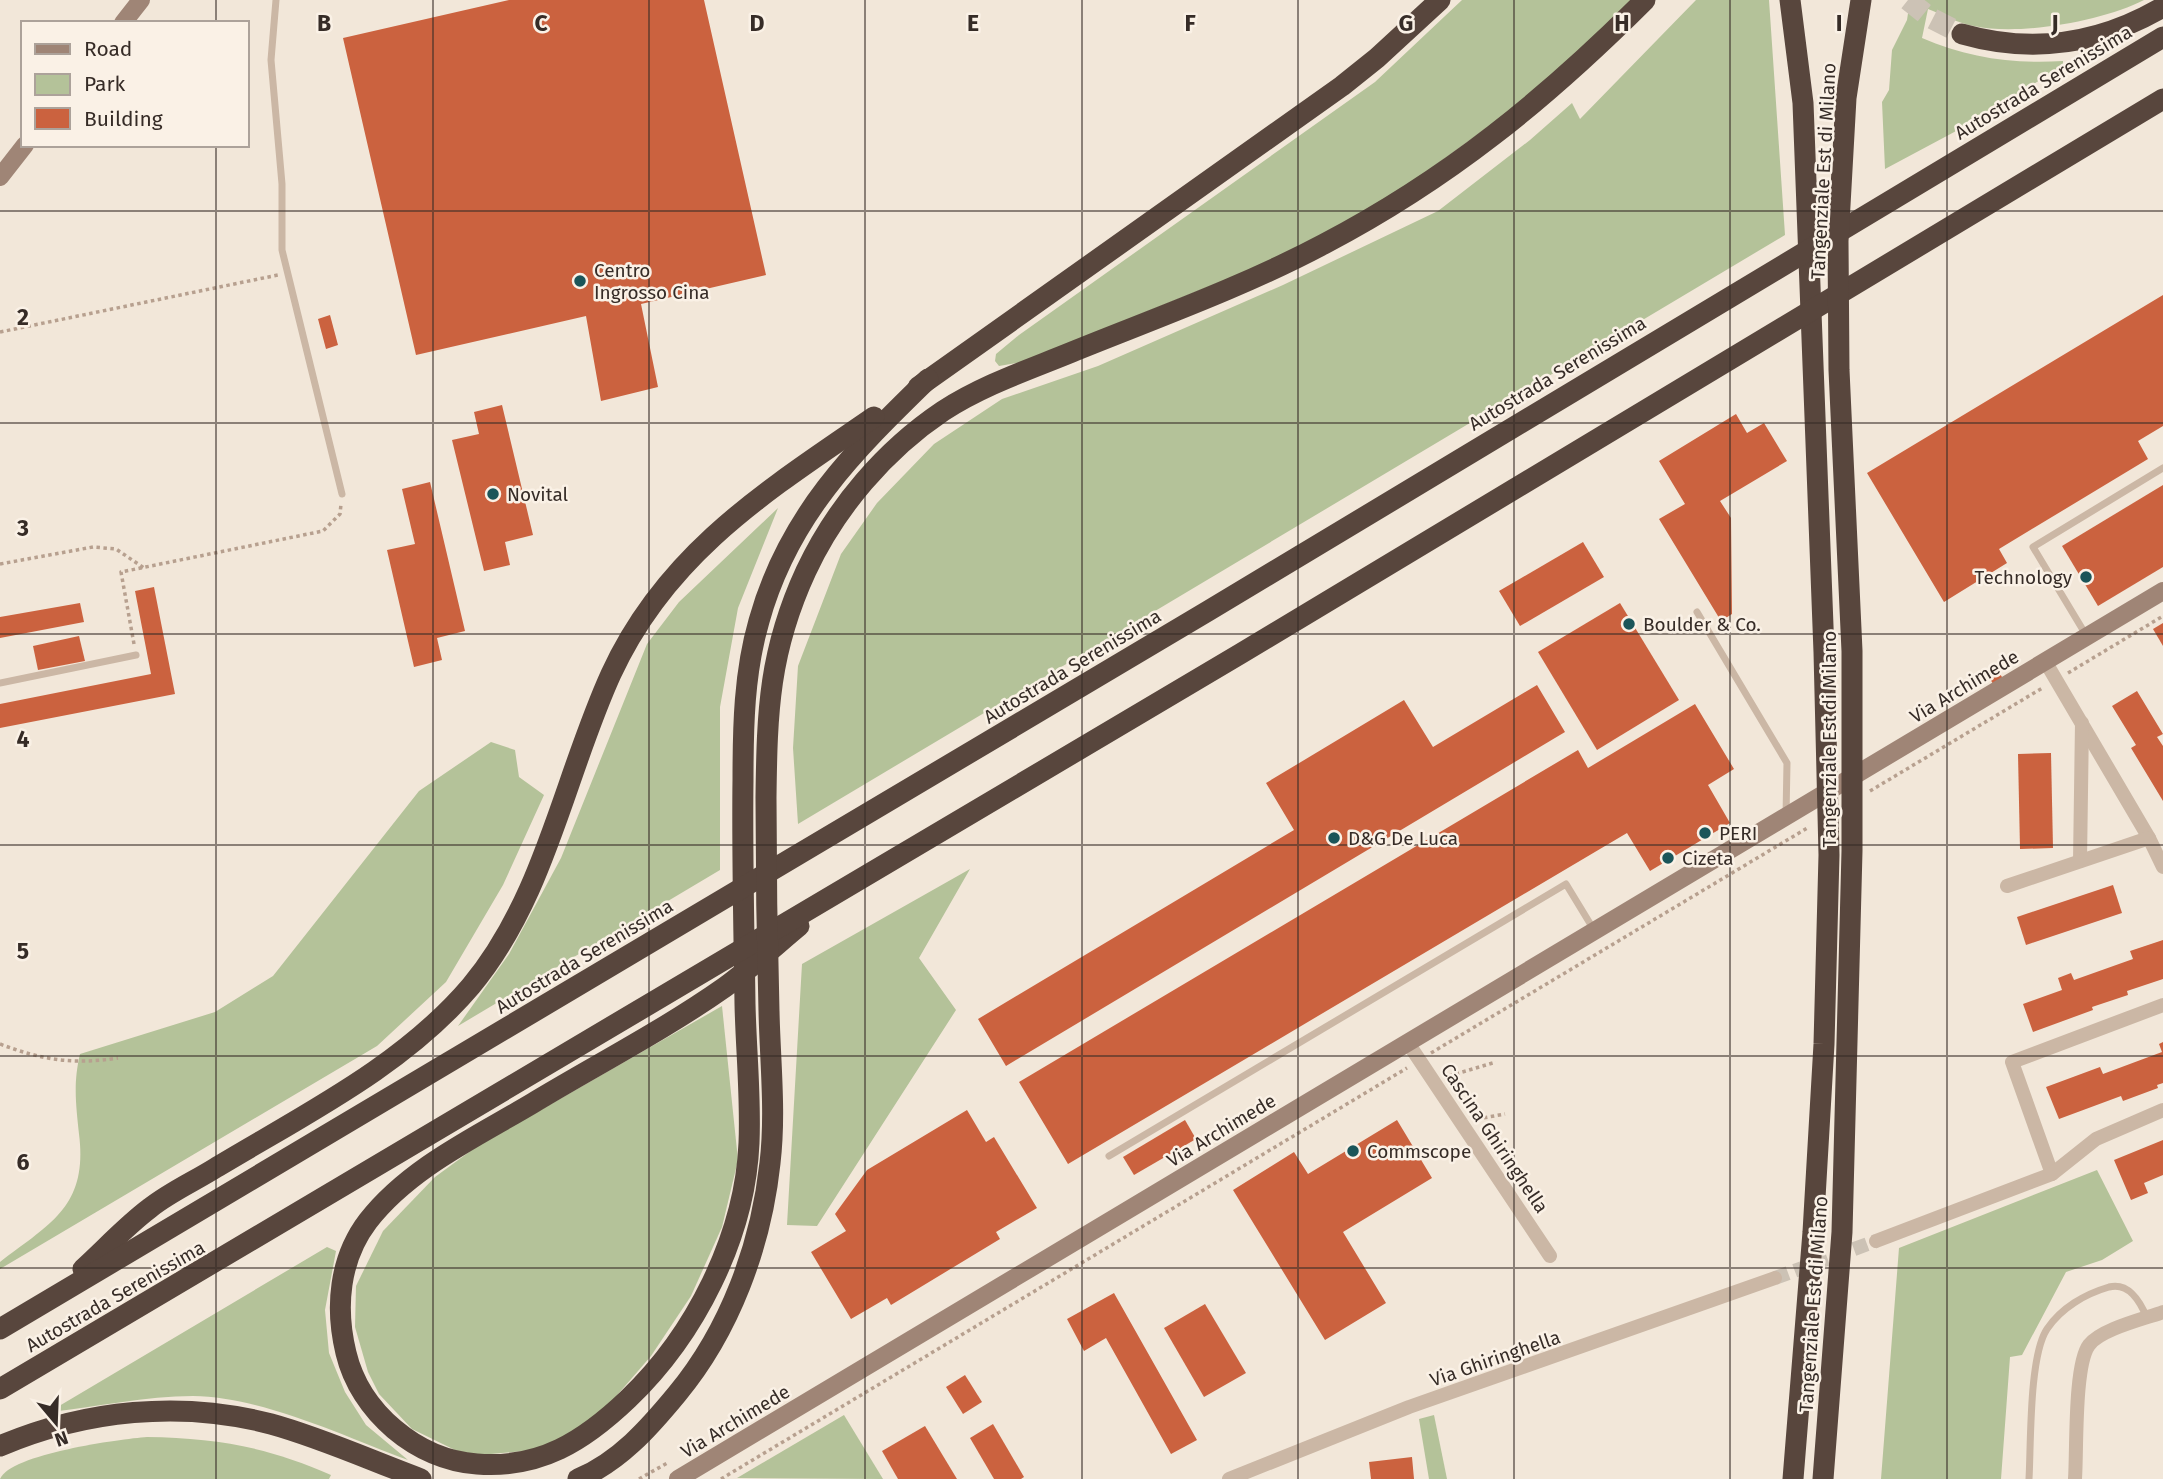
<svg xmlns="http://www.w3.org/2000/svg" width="2163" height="1479" font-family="'Fira Sans',sans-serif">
<rect width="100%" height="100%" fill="#f2e7d9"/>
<g fill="#b4c299">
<polygon points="1462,0 1631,0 1545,85 1396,194 1272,261 1022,362 999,366 995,361 996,354 1019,335 1375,82"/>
<polygon points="1696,0 1769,0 1785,235 798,824 793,748 798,666 841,554 877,503 934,444 1002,399 1098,366 1283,285 1438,211 1530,140 1572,103 1580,119"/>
<path d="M1910,0H2144C2103,21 2020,36 1974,26C1958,23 1943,15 1928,9L1922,38C1967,58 2014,64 2063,61V66L1958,130L1885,169L1882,102L1889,90L1892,50L1907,20Z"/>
<polygon points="778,508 738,608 720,707 720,870 458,1026 509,954 561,858 647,644 679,602"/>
<path d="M491,742L515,750L519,777L544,795L503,885L446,982L377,1046L0,1269V1262C51,1223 88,1206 79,1134C76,1104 73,1084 80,1054L215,1012L273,976L419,791Z"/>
<polygon points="970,869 919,958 956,1010 817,1226 787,1225 802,964"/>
<polygon points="722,1006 738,1160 722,1227 691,1296 651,1356 606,1408 562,1439 534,1450 480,1455 457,1451 412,1429 379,1394 368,1372 355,1327 356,1286 383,1231 435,1177 476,1147"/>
<polygon points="2097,1170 2133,1241 2102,1260 2066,1272 2022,1355 2010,1357 2001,1479 1881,1479 1899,1248"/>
<path d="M327,1247L336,1251L325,1310L329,1353L345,1392L366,1425L408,1460C343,1436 263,1397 193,1396C146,1396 96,1407 49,1412Z"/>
<polygon points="844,1415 883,1479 737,1478"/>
<polygon points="1434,1415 1447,1479 1429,1479 1419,1419"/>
<path d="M147,1437C216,1438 268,1447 331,1475L329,1479H0C10,1454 120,1439 147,1437Z"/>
</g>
<g fill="#cb623f">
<polygon points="509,0 704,0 766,275 641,304 658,387 601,401 586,316 416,355 343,38"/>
<polygon points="2163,295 2163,426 2138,441 2148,459 1999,549 2007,563 1944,602 1867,473"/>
<polygon points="330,315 338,345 326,349 318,319"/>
<polygon points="502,405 533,535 505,542 510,565 484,571 452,440 479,434 474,412"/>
<polygon points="1736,414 1747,433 1764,423 1787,461 1720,501 1731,518 1732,614 1721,621 1659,519 1685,504 1659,461"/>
<polygon points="430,482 465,631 437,638 442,660 414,667 387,550 415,544 402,489"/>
<polygon points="2163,485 2163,567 2098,606 2062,546"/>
<polygon points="1583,542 1604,577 1520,626 1499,591"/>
<polygon points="154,587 175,694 0,728 0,704 151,674 135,591"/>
<polygon points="80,603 84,622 0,638 0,617"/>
<polygon points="1620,603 1679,700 1597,750 1538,652"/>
<polygon points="2163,623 2163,646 2153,629"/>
<polygon points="79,636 85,661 38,670 33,646"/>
<polygon points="1998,671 2006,683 1996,689 1989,677"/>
<polygon points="1537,685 1565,732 1006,1066 978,1019 1294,830 1266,783 1404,700 1433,747"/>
<polygon points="2137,691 2163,734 2157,737 2163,746 2163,801 2131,748 2136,745 2112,706"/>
<polygon points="1695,704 1734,769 1708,785 1730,823 1650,871 1627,833 1068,1164 1019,1082 1578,750 1588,768"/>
<polygon points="2051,753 2053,848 2020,849 2018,754"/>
<polygon points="2113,885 2122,913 2026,945 2017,917"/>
<polygon points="2163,940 2163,979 2127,991 2128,995 2092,1007 2093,1010 2033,1032 2023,1004 2062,990 2058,978 2071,973 2074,980 2133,959 2130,951"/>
<polygon points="2163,1042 2163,1083 2157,1085 2158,1088 2123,1101 2121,1096 2059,1119 2046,1087 2100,1067 2103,1074 2162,1052 2159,1044"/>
<polygon points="967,1110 986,1142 994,1137 1037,1208 996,1232 1000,1239 891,1305 887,1298 851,1319 811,1252 846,1231 835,1214 867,1170"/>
<polygon points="1185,1120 1196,1139 1134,1175 1123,1157"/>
<polygon points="1397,1120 1432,1178 1343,1232 1386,1303 1325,1340 1233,1190 1294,1152 1308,1174"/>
<polygon points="2163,1140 2163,1175 2144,1183 2148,1193 2131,1200 2114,1160"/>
<polygon points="1114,1293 1197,1440 1171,1454 1106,1338 1084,1351 1067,1319"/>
<polygon points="1205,1304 1246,1373 1204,1397 1164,1328"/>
<polygon points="965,1375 982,1402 963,1414 946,1387"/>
<polygon points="993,1424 1024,1477 1021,1479 994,1479 970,1438"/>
<polygon points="925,1426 957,1479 898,1479 882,1451"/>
<polygon points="1412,1457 1414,1479 1371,1479 1369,1462"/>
</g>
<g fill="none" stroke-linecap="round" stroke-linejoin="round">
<polyline stroke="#ccc2b5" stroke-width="14" stroke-dasharray="14 7" stroke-linecap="butt" points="1775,1278 1876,1241"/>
<polyline stroke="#ccc2b5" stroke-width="21" stroke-dasharray="21 10" stroke-linecap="butt" points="1908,0 1929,17 1962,34"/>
<g stroke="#b7a08f" stroke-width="3.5" stroke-dasharray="3.5 3.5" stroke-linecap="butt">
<polyline points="0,332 278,275"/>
<polyline points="0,564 93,547 116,549 144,568"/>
<polyline points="134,644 121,572 323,531 340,514 341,504"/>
<polyline points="2068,673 2163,616"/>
<polyline points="1870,791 2044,687"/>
<path d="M0,1044C42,1060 74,1065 118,1058"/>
<polyline points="1431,1053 1809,827"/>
<polyline points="1449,1076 1496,1062"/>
<polyline points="1477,1119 1505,1114"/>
<polyline points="639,1479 669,1462"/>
<polyline points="721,1479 1407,1068"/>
</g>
<g stroke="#cbb7a5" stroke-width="7">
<polyline points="276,0 271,60 282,184 282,250 342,494"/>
<polyline points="1697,612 1787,763 1786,816"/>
<polyline points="2086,635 2033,547 2163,468"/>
<polyline points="0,683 136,655"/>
<polyline points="1109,1156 1566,884 1594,930"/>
<path d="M2029,1479C2031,1444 2029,1356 2047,1329C2061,1308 2085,1294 2109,1287C2129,1282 2140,1301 2147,1318"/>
</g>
<g stroke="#cbb7a5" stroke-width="14">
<polyline points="2045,661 2149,838 2163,867"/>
<polyline points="2080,861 2082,723"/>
<polyline points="2007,886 2149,838"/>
<polyline points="1408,1043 1550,1256"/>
<polyline points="2052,1174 2012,1062 2163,1005"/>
<polyline points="1876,1241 2052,1174 2096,1139 2163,1110"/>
<polyline points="1229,1479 1409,1407 1775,1278"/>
<path d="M2075,1479C2077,1451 2074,1365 2089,1345C2101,1329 2144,1319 2163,1312"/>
</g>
<g stroke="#9f8576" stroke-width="18">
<polyline points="123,23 141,0"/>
<polyline points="0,177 25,145"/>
<polyline points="678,1479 2163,591"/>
</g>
<g stroke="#58463d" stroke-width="21">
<polyline points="1790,0 1803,103 1824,652 1829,855 1824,1044 1813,1232 1793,1479"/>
<path d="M1962,34C2032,54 2100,44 2163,7"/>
<polyline points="918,387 1342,86 1377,58 1440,0"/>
<path d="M799,926C775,946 751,968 725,987C664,1030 596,1065 533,1103C476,1137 409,1168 368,1221C339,1259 335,1308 346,1353C360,1412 417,1460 477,1464C540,1469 584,1441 628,1399C695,1335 745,1237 749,1143C751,1097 746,1050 745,1004C744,929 742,855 743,780C743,726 744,673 759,621C788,516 853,452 928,379"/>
<path d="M83,1269C105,1249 126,1226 150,1208C170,1192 195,1181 217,1167C305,1114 403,1066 471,986C545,897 564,777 611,674C667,552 768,490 874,417"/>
<polyline points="0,1329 1208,611 2163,37"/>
<polyline points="0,1389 1240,654 2163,99"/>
<path d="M0,1446C85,1410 181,1400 271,1424C322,1438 372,1461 421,1479"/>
<path d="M578,1479C619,1462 649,1428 677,1394C730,1330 761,1246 770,1163C776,1113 770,1060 769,1011C767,940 766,869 766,798C767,711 769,651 806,571C836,507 885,450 943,411C983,385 1028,370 1072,352C1156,318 1243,287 1324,244C1448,179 1546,99 1645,0"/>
<polyline points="1823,1479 1842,1232 1852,851 1852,651 1839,370 1838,241 1846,98 1861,0"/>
</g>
</g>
<path fill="none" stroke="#362c27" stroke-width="2" stroke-opacity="0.55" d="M216,0V23M433,0V1479M649,0V1479M865,0V1479M1082,0V1479M1298,0V1479M1514,0V1479M1730,0V1479M1947,0V1479M216,145V1479M0,211H2163M0,423H2163M0,634H2163M0,845H2163M0,1056H2163M0,1268H2163"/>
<g fill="#1b5559" stroke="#faf1e6" stroke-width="2.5">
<circle cx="580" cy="281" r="7"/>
<circle cx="493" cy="494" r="7"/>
<circle cx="2086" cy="577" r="7"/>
<circle cx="1629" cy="624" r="7"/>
<circle cx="1705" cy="833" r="7"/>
<circle cx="1334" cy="838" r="7"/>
<circle cx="1668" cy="858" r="7"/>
<circle cx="1353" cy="1151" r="7"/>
</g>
<g text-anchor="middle" stroke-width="5" stroke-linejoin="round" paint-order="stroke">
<g font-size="19" fill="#362c27" stroke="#faf1e6">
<text transform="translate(2043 82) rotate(-31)" y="7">Autostrada Serenissima</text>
<text transform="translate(1823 171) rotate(-87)" y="7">Tangenziale Est di Milano</text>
<text transform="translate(1557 373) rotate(-31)" y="7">Autostrada Serenissima</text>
<text transform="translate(1072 666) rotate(-31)" y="7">Autostrada Serenissima</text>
<text transform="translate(1964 686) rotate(-31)" y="7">Via Archimede</text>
<text transform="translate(1829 739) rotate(-90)" y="7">Tangenziale Est di Milano</text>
<text transform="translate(584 956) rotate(-31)" y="7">Autostrada Serenissima</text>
<text transform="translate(1221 1130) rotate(-31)" y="7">Via Archimede</text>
<text transform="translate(1495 1138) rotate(56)" y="7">Cascina Ghiringhella</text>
<text transform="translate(115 1296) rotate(-30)" y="7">Autostrada Serenissima</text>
<text transform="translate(1813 1304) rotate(-86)" y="7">Tangenziale Est di Milano</text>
<text transform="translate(1495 1358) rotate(-19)" y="7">Via Ghiringhella</text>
<text transform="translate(735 1421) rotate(-31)" y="7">Via Archimede</text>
</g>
<g font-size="19" fill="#362c27" stroke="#faf1e6" text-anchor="start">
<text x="594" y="277">Centro<tspan x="594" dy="22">Ingrosso Cina</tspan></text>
<text x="507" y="501">Novital</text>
<text x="2072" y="584" text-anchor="end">Technology</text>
<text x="1643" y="631">Boulder &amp; Co.</text>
<text x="1719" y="840">PERI</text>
<text x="1348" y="845">D&amp;G De Luca</text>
<text x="1682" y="865">Cizeta</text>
<text x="1367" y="1158">Commscope</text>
</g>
</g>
<g font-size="23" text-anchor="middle" font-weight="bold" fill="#362c27" stroke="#faf1e6" stroke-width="5" stroke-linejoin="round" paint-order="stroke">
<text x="324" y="31">B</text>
<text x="541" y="31">C</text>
<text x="757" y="31">D</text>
<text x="973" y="31">E</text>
<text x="1190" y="31">F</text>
<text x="1406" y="31">G</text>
<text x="1622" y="31">H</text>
<text x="1839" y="31">I</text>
<text x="2055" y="31">J</text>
<text x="23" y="325">2</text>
<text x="23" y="536">3</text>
<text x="23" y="747">4</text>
<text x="23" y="959">5</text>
<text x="23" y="1170">6</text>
</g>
<rect x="21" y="21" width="228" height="126" fill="#faf1e6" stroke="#aca29a" stroke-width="2"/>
<rect x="35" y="44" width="35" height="10" fill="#9f8576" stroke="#aca29a" stroke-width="2"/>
<text x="84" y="56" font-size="21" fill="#362c27">Road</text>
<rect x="35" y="74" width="35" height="21" fill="#b4c299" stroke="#aca29a" stroke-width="2"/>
<text x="84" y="91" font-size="21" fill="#362c27">Park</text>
<rect x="35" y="108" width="35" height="21" fill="#cb623f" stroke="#aca29a" stroke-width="2"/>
<text x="84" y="126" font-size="21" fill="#362c27">Building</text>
<g transform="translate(56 1423) rotate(161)" stroke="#faf1e6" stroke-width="5" paint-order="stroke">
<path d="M0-5L12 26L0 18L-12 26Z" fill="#362c27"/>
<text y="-10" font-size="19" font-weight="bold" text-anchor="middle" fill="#362c27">N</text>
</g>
</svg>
